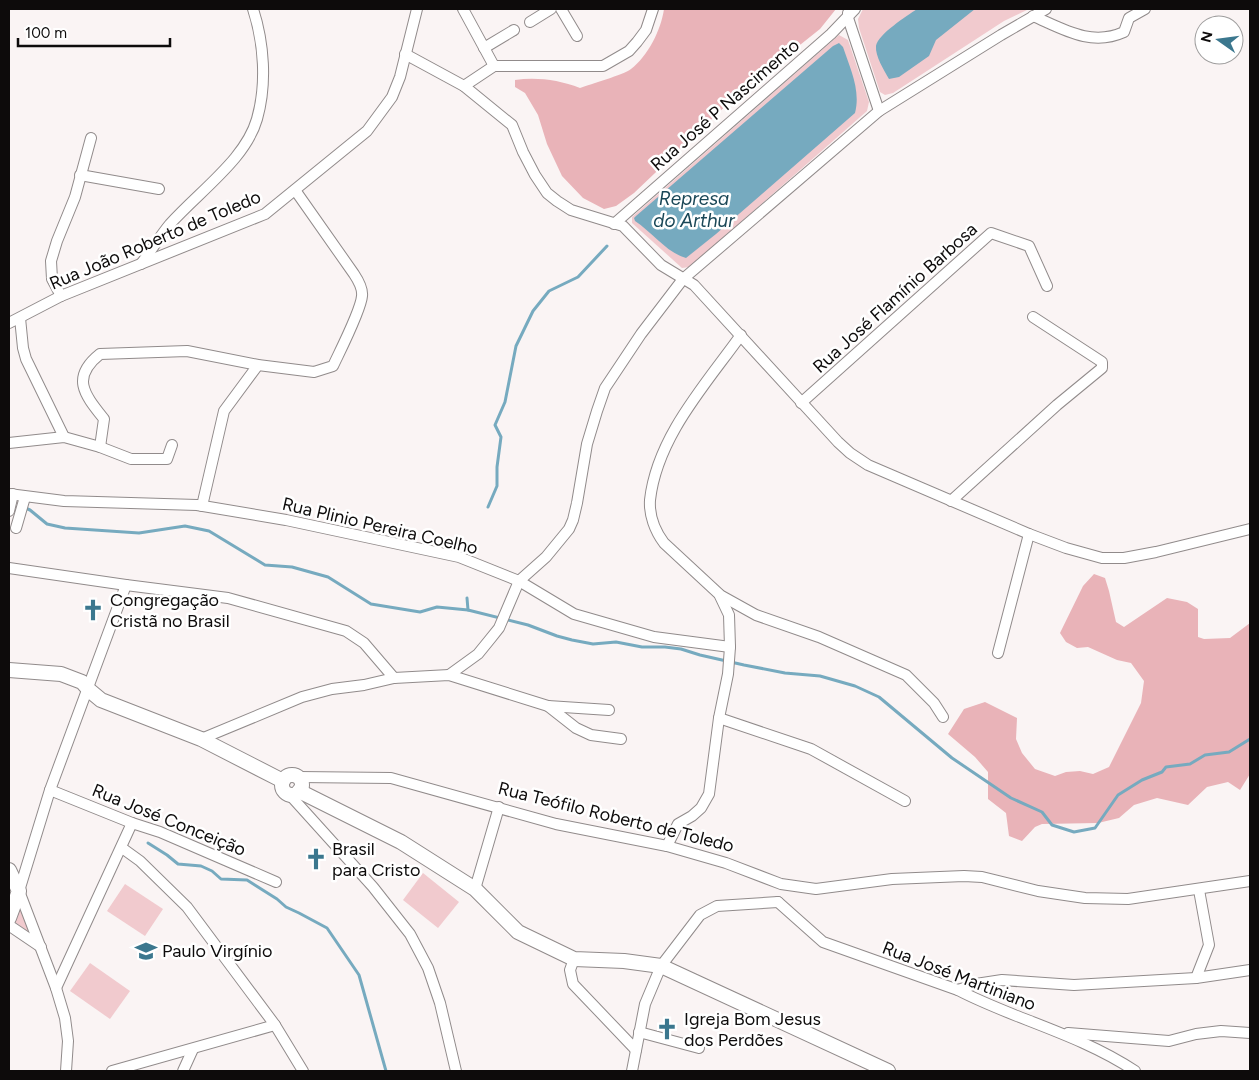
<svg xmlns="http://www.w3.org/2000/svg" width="1259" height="1080" font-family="Figtree,sans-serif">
<rect width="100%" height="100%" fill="#faf4f4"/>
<g fill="#f1cace">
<polygon points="863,9 1029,9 1004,21 893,93 885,95 880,92 859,28 858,19"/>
<polygon points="839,35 848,40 869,102 867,111 690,267 682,268 632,223 632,217"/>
<polygon points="423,873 459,902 438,928 403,900"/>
<polygon points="125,884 163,909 145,936 107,911"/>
<polygon points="18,902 31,930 29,932 13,921"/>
<polygon points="90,963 130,991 110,1019 70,991"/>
</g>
<g fill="#e9b3b8">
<path d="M664,9H836L820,29L736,96L634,193L616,206L604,209L583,198L562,176L547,144L538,115L525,93L515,87V80C537,77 559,80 580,88C591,84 623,75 631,69C648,56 661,30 664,9Z"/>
<polygon points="1094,574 1105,578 1109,591 1116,622 1124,627 1167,598 1187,602 1198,609 1198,637 1204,639 1230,638 1250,623 1250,774 1240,790 1228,782 1207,787 1188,805 1157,798 1134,805 1119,818 1098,823 1042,824 1035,827 1022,841 1009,836 1006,813 988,799 988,772 975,757 948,734 964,709 985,702 1017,718 1016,739 1022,753 1035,769 1055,776 1066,772 1080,771 1093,774 1109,767 1141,703 1144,681 1131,663 1117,660 1088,647 1077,648 1066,642 1060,633 1083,586"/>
</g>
<g fill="#76aabf">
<path d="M917,9H975L936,40L929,56L899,77L889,79C884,70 875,56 876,46C878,34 907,16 917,9Z"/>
<path d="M839,43L843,47C850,68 861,90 855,113L716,234L686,258C667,253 652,232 635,221L634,218L636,216L833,46Z"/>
</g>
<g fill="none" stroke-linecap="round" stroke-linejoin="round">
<g stroke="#76aabf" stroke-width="3">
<polyline points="23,507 30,510 47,524 65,528 139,533 185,526 209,531 265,565 292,567 328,577 371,604 420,612 437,607 468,610 528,625 557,636 572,640 593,644 616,642 642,647 665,647 681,649 700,655 744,665 785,673 820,676 855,686 879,697 952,758 1011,798 1042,812 1052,825 1074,832 1095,828 1118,795 1142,780 1162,772 1166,767 1190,764 1205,755 1229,752 1250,739"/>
<polyline points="488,507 497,486 497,467 501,437 495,425 505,402 516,346 533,311 549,291 578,277 607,246"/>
<polyline points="467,598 468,610"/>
<polyline points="148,843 167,855 178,864 201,866 212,871 221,879 247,880 277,899 286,907 299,913 327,928 359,975 386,1071"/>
</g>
<g stroke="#918b8b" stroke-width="12">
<g id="minor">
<polyline points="463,9 494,66"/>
<polyline points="561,9 577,36"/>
<polyline points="848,13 848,18 879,111"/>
<path d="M1033,16C1063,29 1091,47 1124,32L1129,18L1145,9"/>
<polyline points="530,22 551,9"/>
<polyline points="484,48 514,30"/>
<polyline points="405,54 464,86 512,125 523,152 535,175 547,193 557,201 571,210 623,226 661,265 694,285 838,442 850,453 868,465 1029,534 1066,548 1102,558 1124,558 1156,552 1250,529"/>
<polyline points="464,86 494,66 603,66 629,51 637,42 646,30 653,9"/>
<polyline points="80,175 159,189"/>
<polyline points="614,224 831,34 855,9"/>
<path d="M141,264C151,251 160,236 170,224C191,201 215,182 235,158C244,147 253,133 257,119C267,84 264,43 253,9"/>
<polyline points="61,296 52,279 51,261 57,241 75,197 91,138"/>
<polyline points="20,318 23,348 26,359 64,437"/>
<polyline points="9,323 61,296 265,214 367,131 392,97 400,77 417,9"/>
<polyline points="801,403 991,233 1029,246 1047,286"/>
<polyline points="9,443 64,437 100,447 131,459 167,459 172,445"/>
<path d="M100,447L104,419C85,395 70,378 100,354L187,351L258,365L314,372L333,366C340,351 361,310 362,296C363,288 358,280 354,274L295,190"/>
<polyline points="9,494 64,501 197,505 286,520 459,557 519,581 574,614 654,637 730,647"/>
<polyline points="951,501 1057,405 1102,368 1102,362 1033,317"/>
<polyline points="202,506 224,411 258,365"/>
<polyline points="9,511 13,494"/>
<polyline points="16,528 25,497"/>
<polyline points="9,568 126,585 228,598 346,631 364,643 394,678"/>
<polyline points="720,595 756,615 819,637 906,675 934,703 943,717"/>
<polyline points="998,653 1029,534"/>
<polyline points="449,675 478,654 491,638 499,628 519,581 546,557 569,529 573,520 577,503 587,444 597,411 605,388 641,334 683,279 879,111 1001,35 1046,9"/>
<polyline points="548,706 609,710"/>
<polyline points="719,718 811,749 905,801"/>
<polyline points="201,739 302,697 332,689 364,685 394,678 449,675 548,706 576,728 591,735 621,739"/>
<polyline points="299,777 391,778 556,824 667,846 726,863 781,884 816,889 892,879 964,876 982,877 1038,891 1085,898 1128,899 1250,881"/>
<polyline points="50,790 132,823 160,832 276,882"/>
<polyline points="289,794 373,887 410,934 428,968 440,1003 456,1071"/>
<path d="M667,846L678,824L692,816L701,808L709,794L719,718L728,674L730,647L729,615L719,594L664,543C655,531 649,515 650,500C657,437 706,384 741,335"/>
<polyline points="122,848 140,861 187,907 275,1025 303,1071"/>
<polyline points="475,889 499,807"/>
<path d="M778,902L823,942L958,990C977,1000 997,1008 1017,1016C1058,1032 1099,1047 1135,1071"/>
<polyline points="9,921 10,926 41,947"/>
<polyline points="574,959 570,970 573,984 636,1050"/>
<polyline points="1196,978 1209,945 1199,890"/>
<polyline points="56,988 132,823"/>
<polyline points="958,990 976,984 1002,980 1074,985 1196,978 1250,970"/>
<polyline points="639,1032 699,1048"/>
<polyline points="1068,1033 1169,1041 1196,1034 1221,1031 1250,1033"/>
<polyline points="66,1071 68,1041 65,1018 56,988 19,891 50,790 126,585"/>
<polyline points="112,1071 275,1025"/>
<polyline points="183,1071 193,1049"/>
<polyline points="632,1071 645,1004 661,966 700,915 717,906 778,902"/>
</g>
</g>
<g stroke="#918b8b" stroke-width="16">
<g id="tertiary">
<polyline points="9,670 61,674 82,682 89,690 101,700 201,739 283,781"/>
<circle cx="292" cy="785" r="10"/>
<polyline points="299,791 401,842 475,889 518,932 574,959 624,961 661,966 888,1071"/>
<polyline points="9,870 19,891 9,918"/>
</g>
</g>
<use href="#minor" stroke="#fff" stroke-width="10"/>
<use href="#tertiary" stroke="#fff" stroke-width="14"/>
</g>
<defs>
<g id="church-bare" transform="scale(1.725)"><path d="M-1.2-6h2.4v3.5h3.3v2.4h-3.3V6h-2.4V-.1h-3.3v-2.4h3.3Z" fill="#3b778e" stroke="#fff" stroke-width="2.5" paint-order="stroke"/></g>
<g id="school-bare" transform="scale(1.725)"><path d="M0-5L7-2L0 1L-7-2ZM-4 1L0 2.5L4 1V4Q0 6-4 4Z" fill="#3b778e" stroke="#fff" stroke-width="2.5" paint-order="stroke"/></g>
</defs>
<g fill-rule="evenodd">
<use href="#church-bare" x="93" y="610"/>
<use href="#church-bare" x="316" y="859"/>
<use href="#school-bare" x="146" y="951"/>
<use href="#church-bare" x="667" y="1029"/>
</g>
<g text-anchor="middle" stroke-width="5" stroke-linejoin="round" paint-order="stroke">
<g font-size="18" fill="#0d0b0b" stroke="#fff">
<text transform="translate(725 105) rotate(-41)" y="6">Rua José P Nascimento</text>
<text transform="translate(155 240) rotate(-23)" y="6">Rua João Roberto de Toledo</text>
<text transform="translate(895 298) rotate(-42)" y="6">Rua José Flamínio Barbosa</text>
<text transform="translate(380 526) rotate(13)" y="6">Rua Plinio Pereira Coelho</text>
<text transform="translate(616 817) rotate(14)" y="6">Rua Teófilo Roberto de Toledo</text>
<text transform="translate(169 820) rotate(22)" y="6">Rua José Conceição</text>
<text transform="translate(959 976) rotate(21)" y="6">Rua José Martiniano</text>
</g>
<g font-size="18" fill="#0d0b0b" stroke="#fff" text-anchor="start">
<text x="110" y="606">Congregação<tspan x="110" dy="21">Cristã no Brasil</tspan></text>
<text x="332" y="855">Brasil<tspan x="332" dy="21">para Cristo</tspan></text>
<text x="162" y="957">Paulo Virgínio</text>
<text x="684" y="1025">Igreja Bom Jesus<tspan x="684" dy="21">dos Perdões</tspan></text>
</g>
<g font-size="19" font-style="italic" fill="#1a4757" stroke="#fff">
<text x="694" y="205">Represa<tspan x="694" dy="22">do Arthur</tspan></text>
</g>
</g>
<rect width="1259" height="1080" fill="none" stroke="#0d0b0b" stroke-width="20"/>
<g transform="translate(1219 40) rotate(284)"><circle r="24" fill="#ffffff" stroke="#9e9d9d"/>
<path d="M0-4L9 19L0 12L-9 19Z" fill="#3b778e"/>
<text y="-8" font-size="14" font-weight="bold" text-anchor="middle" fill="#0d0b0b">N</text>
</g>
<path d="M18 38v8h152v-8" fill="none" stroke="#0d0b0b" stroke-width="2.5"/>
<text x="25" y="38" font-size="15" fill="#0d0b0b" stroke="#ffffff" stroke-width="4" paint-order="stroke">100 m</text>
</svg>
